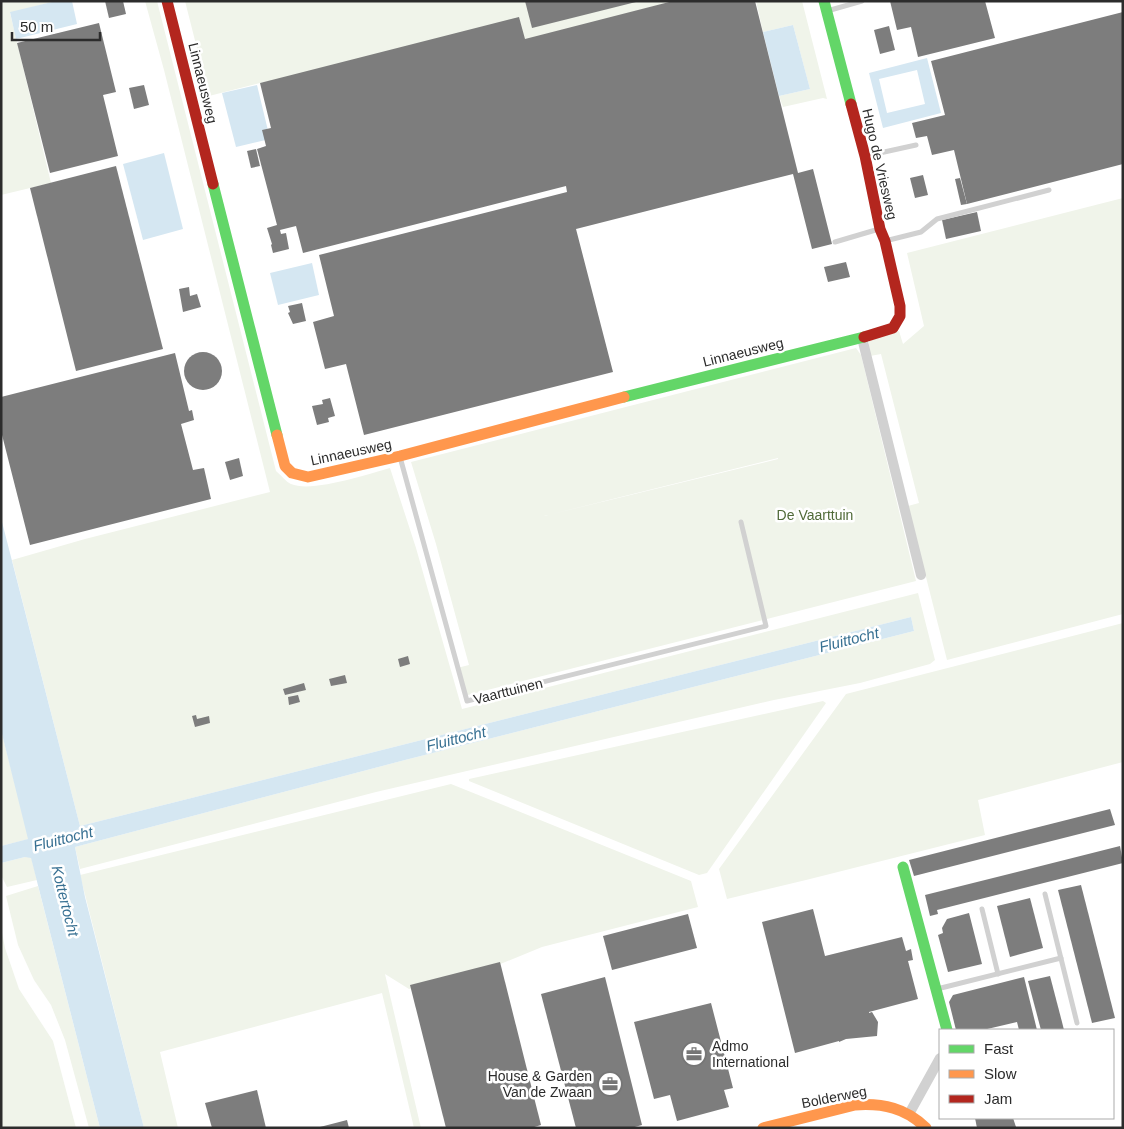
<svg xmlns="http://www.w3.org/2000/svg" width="1124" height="1129" font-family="Arial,sans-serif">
<rect width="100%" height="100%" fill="#fff"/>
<g fill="#f0f4ea" fill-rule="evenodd">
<polygon points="1,1 56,1 10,13 51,183 1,195"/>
<path d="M145,1H157L276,471C281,475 286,482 291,484C312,493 368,474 390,468L416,548L462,709L918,593L935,660L930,664L860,683L774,700L376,792L80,869L75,847L405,760L914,631L911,617L80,826L12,560L85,539L270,492L164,70Z"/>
<polygon points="185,1 674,1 523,41 264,82 209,96"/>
<polygon points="756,1 802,1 827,99 823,98 783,107 779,96 810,89 793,25 763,32"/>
<polygon points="1123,198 1123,614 947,660 908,506 919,503 881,354 870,356 868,345 869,341 899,331 903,344 924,326 907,253"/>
<path d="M856,348L861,355L916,581L464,696L457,668L469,665L436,544L411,462ZM778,458V459L544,516Z"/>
<polygon points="1123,623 1123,762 978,800 985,835 806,880 727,899 719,869 846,694"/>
<polygon points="823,701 826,703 707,873 699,875 469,781 469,779"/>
<polygon points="1,730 29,839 1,846"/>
<polygon points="451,784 691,881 698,907 542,947 498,965 409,989 385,974 421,1128 414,1128 382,993 160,1052 178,1128 144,1128 80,875"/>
<polygon points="25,857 31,857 37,880 7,887 1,875 1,863"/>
<polygon points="38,886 100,1128 89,1128 65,1040 51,1005 34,980 18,945 6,896"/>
<polygon points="1,927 5,948 19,989 53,1041 76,1128 1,1128"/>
</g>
<g fill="#d5e7f2" fill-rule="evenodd">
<polygon points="56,1 72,1 77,24 16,39 10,12"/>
<polygon points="793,25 810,89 779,96 763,32"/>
<path d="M927,58L941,113L883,128L869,73ZM917,70L925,104L887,113L879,79Z"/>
<polygon points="257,85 270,139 236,147 222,93"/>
<polygon points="164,153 183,229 143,240 123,164"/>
<polygon points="312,263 319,295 278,305 270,273"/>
<polygon points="1,518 80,826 911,617 914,631 405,760 75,847 85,897 144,1128 100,1128 31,858 25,857 1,863 1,846 28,839 1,730"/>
</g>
<g fill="#7d7d7d">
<polygon points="105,1 123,1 126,14 109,18"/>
<polygon points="525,1 636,1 636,2 532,28"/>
<polygon points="673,1 755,1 798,173 813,169 832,244 812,249 793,174 576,229 613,372 364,435 346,364 325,369 313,322 334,316 319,255 567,192 566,186 303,253 296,226 280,230 281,234 286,233 289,249 273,253 271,245 272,244 267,228 277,225 257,149 266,146 262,130 271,128 260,83 519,17 525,39"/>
<polygon points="890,1 985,1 995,38 918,57 911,27 897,30"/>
<polygon points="1123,12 1123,164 967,204 954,150 932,155 927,136 916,138 912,123 945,115 931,61"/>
<polygon points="99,23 116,92 103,95 118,156 50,173 17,43"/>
<polygon points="889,26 895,50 880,54 874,30"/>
<polygon points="144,85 149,105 134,109 129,88"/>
<polygon points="256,149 260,166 251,168 247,151"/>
<polygon points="116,166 163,349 76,371 30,188"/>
<polygon points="923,175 928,195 915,198 910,178"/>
<polygon points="960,178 967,204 961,205 955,179"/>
<polygon points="977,212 981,231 946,239 942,220"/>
<polygon points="846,262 850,277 828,282 824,267"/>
<polygon points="189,287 190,296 197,294 201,307 183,312 179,289"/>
<polygon points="302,303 306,321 293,324 288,313 290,312 288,306"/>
<circle cx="203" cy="371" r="19"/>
<polygon points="175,353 189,411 192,410 194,420 181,424 193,470 204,468 211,499 30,545 1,431 1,397"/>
<polygon points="330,398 335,416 328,418 329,422 317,425 312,406 323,404 322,400"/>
<polygon points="239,458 243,476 230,480 225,462"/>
<polygon points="408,656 410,664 400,667 398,659"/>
<polygon points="345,675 347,683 331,686 329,679"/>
<polygon points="304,683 306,690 285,695 283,689"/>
<polygon points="298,695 300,702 289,705 288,697"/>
<polygon points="196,715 197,719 209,716 210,723 195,727 192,716"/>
<polygon points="1110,809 1115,825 914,876 909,860"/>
<polygon points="1120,846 1123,863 937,910 938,914 930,916 925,895"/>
<polygon points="1081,885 1115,1018 1092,1023 1058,890"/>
<polygon points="1030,898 1043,948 1010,957 997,906"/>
<polygon points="813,909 825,956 902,937 906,951 911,949 913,960 908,961 918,999 869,1012 869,1013 872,1012 878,1022 877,1036 846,1039 839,1042 839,1041 795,1053 762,922"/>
<polygon points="969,913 982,964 948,972 938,935 943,933 942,928 947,919"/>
<polygon points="688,914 697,948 612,970 603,936"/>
<polygon points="500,962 541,1125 531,1128 446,1128 410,985"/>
<polygon points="1050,976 1062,1022 1064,1030 1041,1030 1028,981"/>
<polygon points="605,977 642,1125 631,1128 576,1128 541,994"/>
<polygon points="1024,977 1037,1030 1019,1030 1017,1022 983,1030 956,1030 949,1002 953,995"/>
<polygon points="711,1003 733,1088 724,1090 729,1107 677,1121 670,1095 654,1099 634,1022"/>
<polygon points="257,1090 266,1128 212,1128 205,1103"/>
<polygon points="975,1118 1013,1118 1016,1127 977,1128"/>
<polygon points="347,1120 349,1128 320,1128 320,1127"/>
</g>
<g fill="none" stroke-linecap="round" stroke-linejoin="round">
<g stroke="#d1d1d1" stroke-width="5">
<polyline points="827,11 862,1"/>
<polyline points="866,156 916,145"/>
<polyline points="885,241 921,232 937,219 1049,190"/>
<polyline points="835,242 879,229"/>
<polyline points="400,457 467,701 766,626 741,522"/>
<polyline points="1045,894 1077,1023"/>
<polyline points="982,909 998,974"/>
<polyline points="937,989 1061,958"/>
</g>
<g stroke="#d1d1d1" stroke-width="10">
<polyline points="862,338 921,575"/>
<polyline points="909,1114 940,1058"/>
</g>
<g stroke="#63d668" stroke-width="11">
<polyline points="824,1 851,104"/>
<polyline points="213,184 277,435"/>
<polyline points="624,397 864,337"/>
<polyline points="903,867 947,1030"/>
</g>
<g stroke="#ff974d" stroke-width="11">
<polyline points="277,435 285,466 292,473 308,477 400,456 624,397"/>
<path d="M763,1128L855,1105C883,1103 906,1108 926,1128"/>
</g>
<g stroke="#b3261e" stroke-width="11">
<polyline points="167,1 213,184"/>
<polyline points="851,104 865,156 880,229 885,241 900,306 900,316 893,328 864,337"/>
</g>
</g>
<defs>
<g id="office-ring" transform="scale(1.25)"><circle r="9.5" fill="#fff" stroke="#767676" stroke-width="1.5"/><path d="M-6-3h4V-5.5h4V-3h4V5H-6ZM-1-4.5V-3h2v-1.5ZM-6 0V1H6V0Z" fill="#767676"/></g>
</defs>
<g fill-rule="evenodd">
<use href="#office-ring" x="694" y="1054"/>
<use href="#office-ring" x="610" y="1084"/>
</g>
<g text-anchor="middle" stroke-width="5" stroke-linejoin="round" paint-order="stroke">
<g font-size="14" fill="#2c2c2c" stroke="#fff">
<text transform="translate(203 83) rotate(76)" y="5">Linnaeusweg</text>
<text transform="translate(880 164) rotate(77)" y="5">Hugo de Vriesweg</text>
<text transform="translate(743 352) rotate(-14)" y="5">Linnaeusweg</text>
<text transform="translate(351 452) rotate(-12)" y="5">Linnaeusweg</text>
<text transform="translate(508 691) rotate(-14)" y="5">Vaarttuinen</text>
<text transform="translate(834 1097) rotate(-11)" y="5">Bolderweg</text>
</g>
<g font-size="14" fill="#506a38" stroke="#fff">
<text x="815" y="520">De Vaarttuin</text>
</g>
<g font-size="14" fill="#2c2c2c" stroke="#fff" text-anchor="start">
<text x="712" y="1051">Admo<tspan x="712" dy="16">International</tspan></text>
<text x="592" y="1081" text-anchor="end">House &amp; Garden<tspan x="592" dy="16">Van de Zwaan</tspan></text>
</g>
<g font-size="15" font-style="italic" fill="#377092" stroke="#fff">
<text transform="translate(849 640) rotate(-14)" y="5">Fluittocht</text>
<text transform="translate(456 739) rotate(-14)" y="5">Fluittocht</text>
<text transform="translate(63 839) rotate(-14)" y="5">Fluittocht</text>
<text transform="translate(65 901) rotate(76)" y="5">Kottertocht</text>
</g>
</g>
<rect width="1124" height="1129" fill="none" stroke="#2c2c2c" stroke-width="5"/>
<rect x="939" y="1029" width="175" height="90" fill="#ffffff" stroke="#ababab"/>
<rect x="949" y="1045" width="25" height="8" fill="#63d668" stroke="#ababab"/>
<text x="984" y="1054" font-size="15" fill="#2c2c2c">Fast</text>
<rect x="949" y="1070" width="25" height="8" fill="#ff974d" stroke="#ababab"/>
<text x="984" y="1079" font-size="15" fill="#2c2c2c">Slow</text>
<rect x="949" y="1095" width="25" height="8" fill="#b3261e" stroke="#ababab"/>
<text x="984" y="1104" font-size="15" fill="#2c2c2c">Jam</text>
<path d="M12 32v8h88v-8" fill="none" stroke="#2c2c2c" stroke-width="2.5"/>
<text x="20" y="32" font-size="15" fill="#2c2c2c" stroke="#ffffff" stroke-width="4" paint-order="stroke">50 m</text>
</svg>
